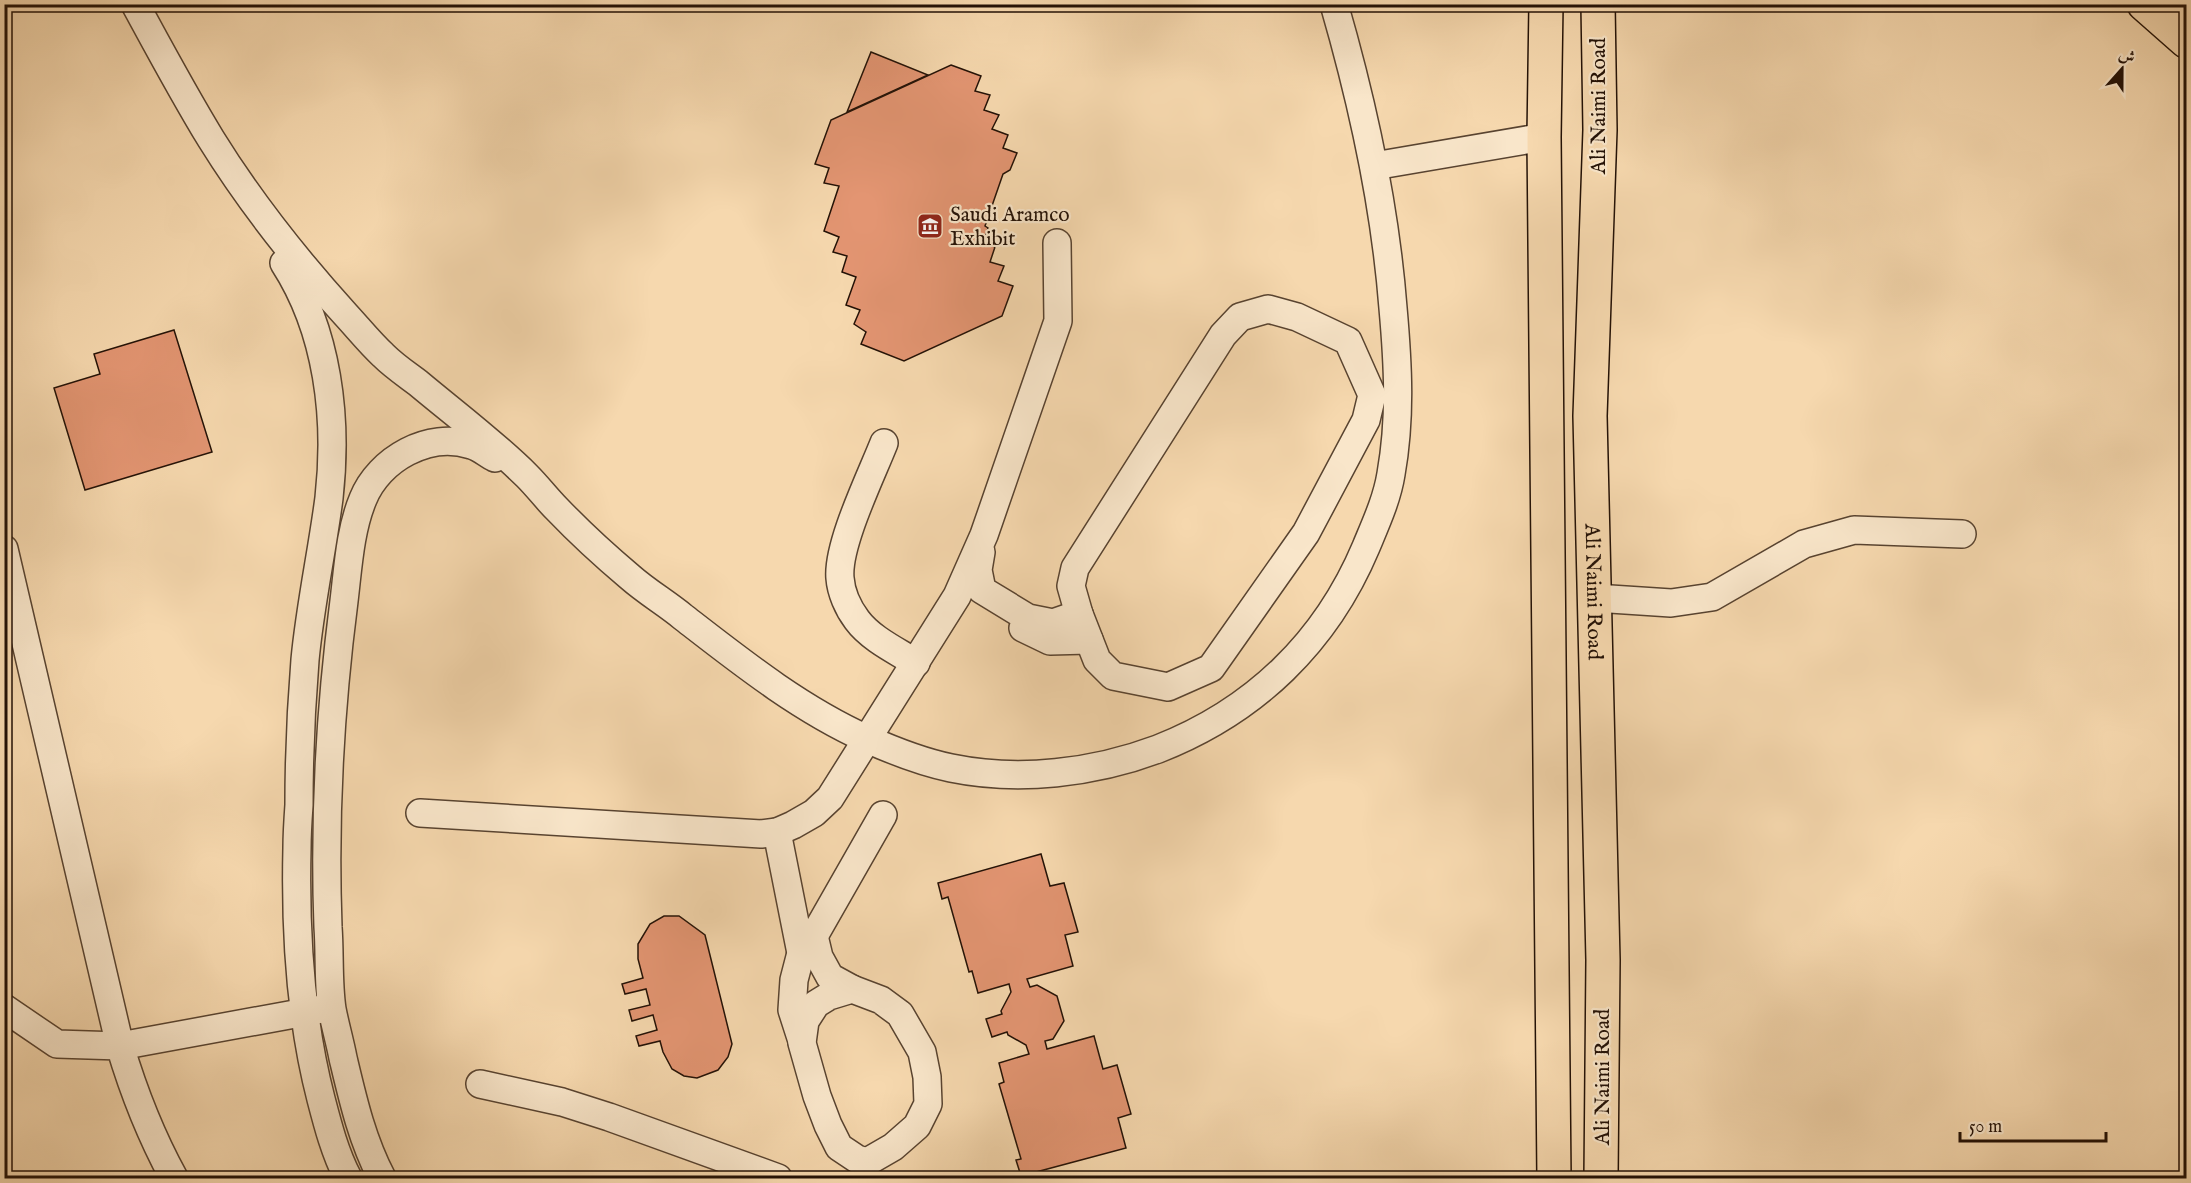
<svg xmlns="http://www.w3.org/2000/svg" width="2191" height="1183" font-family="'IM FELL English',Amiri,serif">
<rect width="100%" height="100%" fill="#f6d8ae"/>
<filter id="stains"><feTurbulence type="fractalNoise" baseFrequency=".00333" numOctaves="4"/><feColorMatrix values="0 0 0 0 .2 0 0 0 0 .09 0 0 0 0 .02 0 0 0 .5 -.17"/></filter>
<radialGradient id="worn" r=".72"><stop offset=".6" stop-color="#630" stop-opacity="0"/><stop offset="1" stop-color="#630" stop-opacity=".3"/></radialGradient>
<g fill="#e39572" stroke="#231106" stroke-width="1.5">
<polygon points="871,52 928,75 847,112"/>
<polygon points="951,65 981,76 975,91 990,95 984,110 999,115 992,129 1008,135 1003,148 1017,153 1010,170 1003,174 985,226 988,228 983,242 995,247 990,262 1004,266 998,281 1013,286 1002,316 904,361 861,344 866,332 854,324 860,310 846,305 856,277 842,272 847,256 833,252 839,237 824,231 839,186 824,183 829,168 815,164 831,120"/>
<polygon points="174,330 212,452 85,490 54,388 100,374 94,354"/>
<polygon points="1041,854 1050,886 1064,883 1078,932 1065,935 1073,966 1027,979 1030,987 1037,985 1057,996 1064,1021 1053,1039 1045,1041 1047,1049 1094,1036 1103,1069 1117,1065 1131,1114 1118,1118 1126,1148 1021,1176 1016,1160 1021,1159 999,1084 1004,1082 999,1063 1029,1054 1026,1045 1008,1035 1007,1032 992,1037 986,1019 1002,1014 1001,1011 1011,992 1009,984 978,993 972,971 969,972 948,897 942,899 938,883"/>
<polygon points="664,916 679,916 705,935 732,1044 728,1057 718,1070 697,1078 684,1076 672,1069 663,1052 660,1041 639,1046 636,1036 657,1030 653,1015 632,1021 629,1010 650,1005 646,989 625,994 622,984 643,978 638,959 638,944 650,924"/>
</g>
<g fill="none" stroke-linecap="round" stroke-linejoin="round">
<g stroke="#584330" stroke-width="30">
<g id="minor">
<path d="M135,4C160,50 184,95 211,139C250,202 296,260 346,315C358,328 370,343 383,355C394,366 406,374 418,383C455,414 494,443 527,476C538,487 547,499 557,509C580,533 605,556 630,577C647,592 666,603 683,617C741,662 800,709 867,739C894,751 922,762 951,768C1019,782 1094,773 1158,749C1255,711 1326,642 1366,547C1376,523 1387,499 1391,474C1401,418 1398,364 1393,308C1385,204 1363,104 1334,4"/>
<polyline points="1374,166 1544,137"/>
<path d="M284,263C328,331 338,418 329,498C322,552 310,606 305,660C301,709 299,757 299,805C298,819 297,833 297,848C295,931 300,1018 321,1099C328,1126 335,1153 348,1178"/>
<polygon points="1268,309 1297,317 1348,341 1372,395 1366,420 1306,533 1211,668 1168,687 1113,676 1097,660 1079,614 1071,586 1075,568 1223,335 1240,317"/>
<path d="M884,443C871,476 837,545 840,578C841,592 848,608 857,620C871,639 897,651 916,663"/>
<polyline points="4,549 120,1046 322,1009"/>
<polyline points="981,552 978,570 982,590 1028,618 1053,623 1079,614"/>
<polyline points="1595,598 1671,603 1712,597 1804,544 1854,530 1962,534"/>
<polyline points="1023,628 1050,641 1089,640"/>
<polyline points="420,813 761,834 777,832 793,825 814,813 830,798 957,596 984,535 1058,321 1057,243"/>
<polyline points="777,832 801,953"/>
<polyline points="814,936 819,957 830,977 852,989"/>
<path d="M4,1008L57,1044L120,1046C134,1093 151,1136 174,1178"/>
<polyline points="802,1041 792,1010 794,980 801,953 814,936 883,815"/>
<polyline points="480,1084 562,1102 609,1117 778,1178"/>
<path d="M382,1178C362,1140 353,1100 343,1058C340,1042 335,1025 332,1009C328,983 330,954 328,927C324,819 330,709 344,601C348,568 350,530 363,499C379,459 429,431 471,445C479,447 487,454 495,458"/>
<polyline points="863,1178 867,1162 893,1147 917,1126 928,1104 927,1077 922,1052 900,1014 881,1000 852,989 829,996 816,1004 805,1021 802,1043 817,1096 828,1125 839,1147 857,1159 867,1162"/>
</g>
</g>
<g stroke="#231106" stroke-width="36">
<g id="major">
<polyline points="1546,4 1544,137 1554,1178"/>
<path id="s1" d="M1598,4L1600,130L1590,416L1603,960L1601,1178"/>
</g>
</g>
<g stroke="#231106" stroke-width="36">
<polyline id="highway" points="2144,4 2186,41"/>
</g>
<use href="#minor" stroke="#f9e6ca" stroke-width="27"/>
<use href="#major" stroke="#f6d8ae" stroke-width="33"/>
<use href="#highway" stroke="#f6d8ae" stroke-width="33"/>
</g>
<defs>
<g id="museum-square" transform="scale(1.35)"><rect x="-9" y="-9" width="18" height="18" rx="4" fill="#8f2418" stroke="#f9e6ca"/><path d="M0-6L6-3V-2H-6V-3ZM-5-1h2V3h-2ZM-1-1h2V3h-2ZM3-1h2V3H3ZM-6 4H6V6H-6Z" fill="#fff"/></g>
</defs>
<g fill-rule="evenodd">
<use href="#museum-square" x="930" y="226"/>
</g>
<g text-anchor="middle" stroke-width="4.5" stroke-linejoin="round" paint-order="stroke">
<g font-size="21" fill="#231106" stroke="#f9e6ca">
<text transform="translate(1598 106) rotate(-90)" y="7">Ali Naimi Road</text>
<text dy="7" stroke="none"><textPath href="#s1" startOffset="588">Ali Naimi Road</textPath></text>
<text transform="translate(1602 1077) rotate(-90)" y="7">Ali Naimi Road</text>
</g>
<g font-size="21" fill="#231106" stroke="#f9e6ca" text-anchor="start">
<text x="950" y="221">Saudi Aramco<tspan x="950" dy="24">Exhibit</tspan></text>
</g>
</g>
<rect width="2191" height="1183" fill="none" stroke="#f6d8ae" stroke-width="24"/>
<rect x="6" y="6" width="2179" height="1171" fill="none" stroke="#231106" stroke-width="3"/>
<rect x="12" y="12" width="2167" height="1159" fill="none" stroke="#231106" stroke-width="1.5"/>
<g transform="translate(2122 69) rotate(21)" stroke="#f9e6ca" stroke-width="4.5" paint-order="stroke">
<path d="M0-4.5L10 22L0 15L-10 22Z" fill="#231106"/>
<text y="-9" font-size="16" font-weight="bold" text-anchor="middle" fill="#231106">ش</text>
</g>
<path d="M1960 1132v9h146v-9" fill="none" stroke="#231106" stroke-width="3"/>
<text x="1969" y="1132" font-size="18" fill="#231106" stroke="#f9e6ca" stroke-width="4.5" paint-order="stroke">50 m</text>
<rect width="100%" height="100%" filter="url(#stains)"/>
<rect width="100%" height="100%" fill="url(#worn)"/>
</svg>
